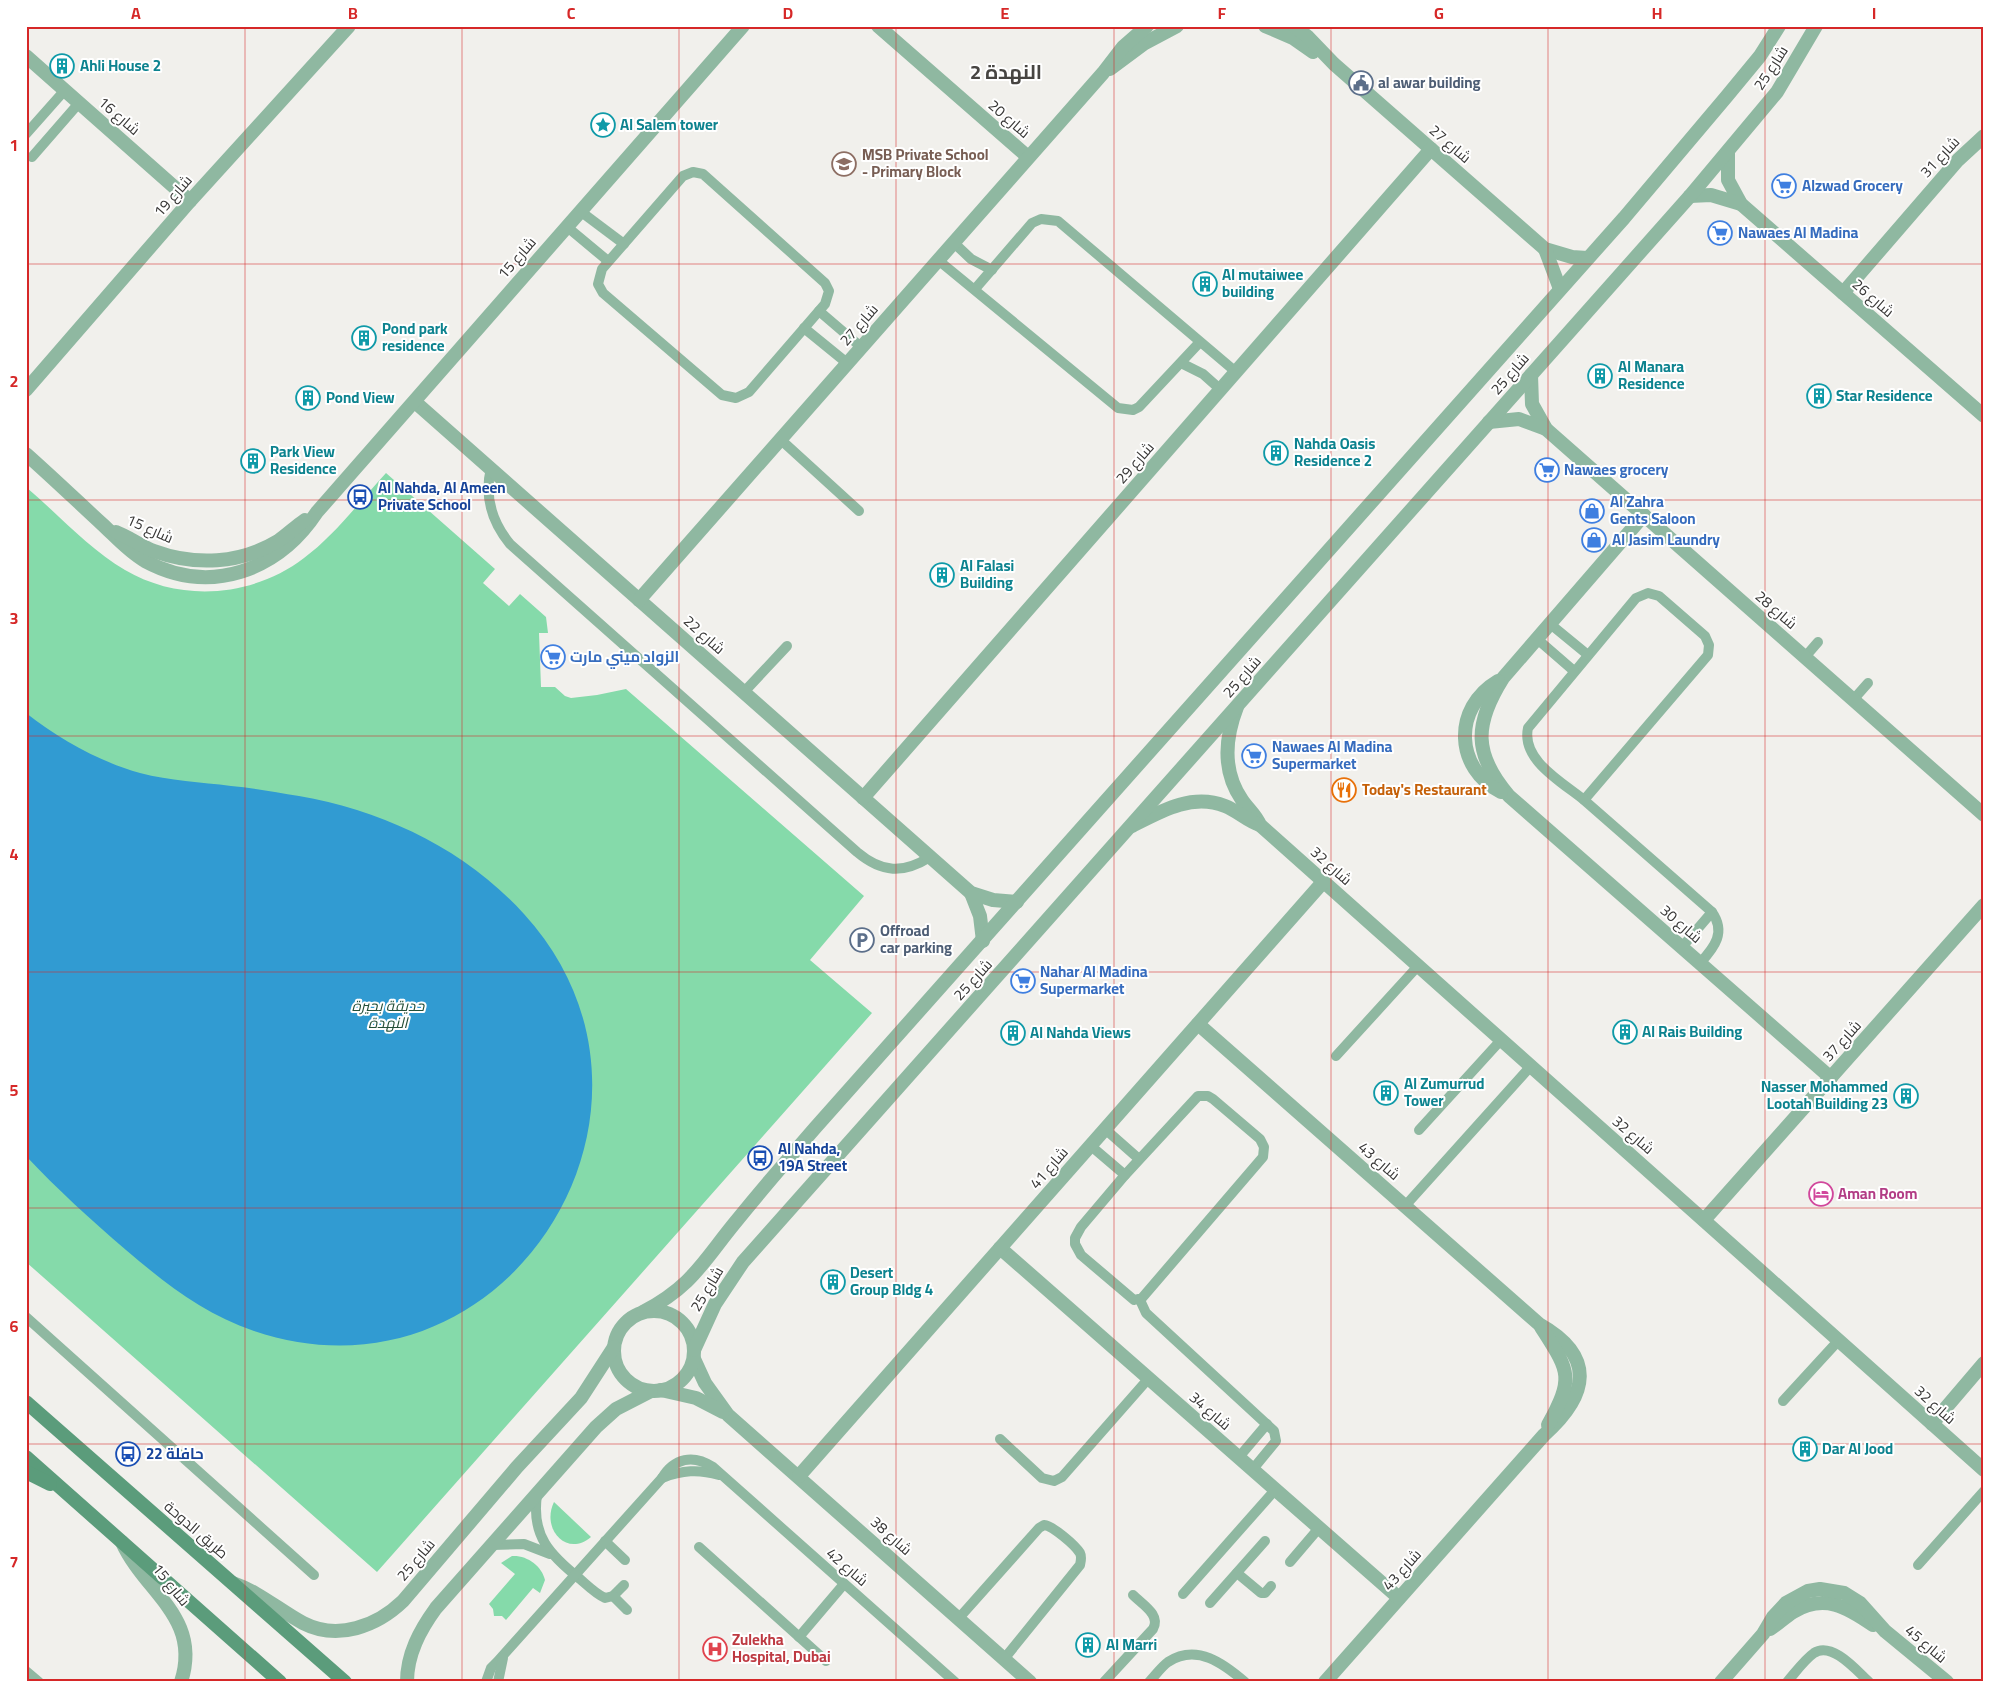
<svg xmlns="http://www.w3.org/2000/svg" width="2010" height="1708" font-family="Georgia,Cairo,serif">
<rect width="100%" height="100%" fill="#f1f0ec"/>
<g fill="#85daaa">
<path d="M386,473L495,569L483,583L509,606L520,594L546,617L548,633H539L541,687H555L565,696L571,698L597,695L626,689L864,896L810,960L872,1013L377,1572L26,1262V487C58,514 89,549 125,570C181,603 253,597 304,558C335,535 360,501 386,473Z"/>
<path d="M554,1502L591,1537C566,1558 541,1528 554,1502Z"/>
<path d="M512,1556C527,1555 542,1566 545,1580L540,1593L533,1588L506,1620L502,1616H494L493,1609L489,1604L515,1574L501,1563Z"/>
</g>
<path fill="#319bd2" d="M26,713C59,739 100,762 140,773C170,781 201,782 231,786C254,788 276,792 299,796C384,811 465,849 524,914C701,1108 506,1416 254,1331C204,1314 166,1284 126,1250C91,1220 57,1189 26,1156Z"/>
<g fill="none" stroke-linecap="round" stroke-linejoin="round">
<g stroke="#8fb8a1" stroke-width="10">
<polyline points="26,134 65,90"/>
<polyline points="32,157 79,103"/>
<polygon points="693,172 703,174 825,283 829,291 825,304 749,392 736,398 722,395 603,293 598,284 602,269 683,176"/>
<polyline points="580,211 624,244"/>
<polyline points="566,226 608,261"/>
<polyline points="954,243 971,259 992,270"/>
<polyline points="938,260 1118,408 1133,410 1139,407 1199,343"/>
<polyline points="975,289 1032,223 1041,219 1058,221 1236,372"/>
<polyline points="819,311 861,347"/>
<polyline points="804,328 847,363"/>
<polyline points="1181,363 1203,374 1221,390"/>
<polyline points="780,439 859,511"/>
<path d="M491,468C484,497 492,522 510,544L857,852C882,873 903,874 930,857"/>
<path d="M1648,593L1659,596L1705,636L1709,645L1708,655L1584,800C1562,782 1521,760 1528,728L1636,598Z"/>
<polyline points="1549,623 1588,655"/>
<polyline points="1536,638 1574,671"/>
<polyline points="1805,657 1818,642"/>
<polyline points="744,692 787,646"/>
<polyline points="1853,700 1868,683"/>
<path d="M1584,800L1712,912C1726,932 1715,947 1700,963"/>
<polyline points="1682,947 1712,912"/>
<polyline points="1336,1056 1418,966"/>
<polygon points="1198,1096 1208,1096 1213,1099 1260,1139 1264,1147 1263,1157 1142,1298 1134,1300 1081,1255 1075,1244 1075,1238 1081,1227 1125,1175"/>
<polyline points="1105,1129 1139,1159"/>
<polyline points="1419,1130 1501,1040"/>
<polyline points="1091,1146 1125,1175"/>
<polyline points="1405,1206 1531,1066"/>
<polyline points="1140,1300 1146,1313 1274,1431 1276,1441 1253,1469"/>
<polyline points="26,1317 314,1575"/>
<polyline points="1783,1401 1839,1340"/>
<polyline points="1000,1439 1042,1478 1054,1481 1062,1477 1149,1378"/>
<polyline points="1239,1457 1267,1424"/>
<path d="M662,1478C682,1470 699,1469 719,1475"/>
<path d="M537,1495C531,1536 550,1555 580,1579C588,1586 596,1594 605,1598L613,1596L624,1585"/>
<polyline points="605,1541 625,1560"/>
<polyline points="492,1545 524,1544 550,1554"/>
<polyline points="699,1547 826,1661"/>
<polyline points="1290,1562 1319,1528"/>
<polyline points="1918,1565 1984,1491"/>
<polyline points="1237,1573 1261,1593 1265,1593 1271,1586"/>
<polyline points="1183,1594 1275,1490"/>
<polyline points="613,1596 627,1610"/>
<polyline points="1210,1603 1265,1541"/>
<path d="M959,1618L1039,1528L1044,1525C1053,1526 1075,1545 1080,1553C1082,1557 1081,1560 1080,1565L1004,1659"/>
<polyline points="799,1637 844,1584"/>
<polyline points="26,1671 39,1682"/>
<path d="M486,1682L491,1668L497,1662L662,1478C674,1458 693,1454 713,1467L955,1682"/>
<polyline points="498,1682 503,1658"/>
<path d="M1104,1682L1153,1629C1161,1615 1143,1605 1133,1595"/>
<path d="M1149,1682C1155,1676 1161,1667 1168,1662C1197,1643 1224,1664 1245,1682"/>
<path d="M1787,1682C1795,1673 1804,1660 1814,1653C1832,1641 1857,1671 1869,1682"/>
</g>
<g stroke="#8fb8a1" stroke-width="14">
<polyline points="878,26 1028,157"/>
<polyline points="1265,26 1293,38 1313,52"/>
<polyline points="1294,26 1308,37 1334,64 1545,249 1572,257 1587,258"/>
<polyline points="26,56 190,201"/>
<polyline points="1110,69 1145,43 1177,26"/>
<polyline points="1728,152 1728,180 1741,204 1984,416"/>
<polyline points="1690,196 1711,195 1741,204"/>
<polyline points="1545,249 1560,289"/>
<polyline points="1843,293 1958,160 1984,136"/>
<polyline points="1531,375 1532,404 1546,429 1984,815"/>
<polyline points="26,390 190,201 349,26"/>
<polyline points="415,402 971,893 993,900 1017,902"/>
<polyline points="1489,422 1519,419 1546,429"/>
<path d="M26,454C52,477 77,501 102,524C116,537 128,551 145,561C210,596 278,571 317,512L743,26"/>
<path d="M1644,515L1503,678C1474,724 1473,754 1509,796L1831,1078"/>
<path d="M116,532C129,537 141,546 154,551C195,566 240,564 278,541C287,535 296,526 305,520"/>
<polyline points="639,600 1103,73 1123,47 1147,26"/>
<path d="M1498,681C1452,708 1455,769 1501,792"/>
<path d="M1237,707C1225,738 1222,771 1242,800C1248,809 1256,815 1260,825L1984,1470"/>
<polyline points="863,798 1431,149"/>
<path d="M1132,826C1161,811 1192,793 1225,806C1238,811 1247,821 1260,825"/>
<polyline points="971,893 980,916 983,941"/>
<path d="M1198,1024L1539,1324C1596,1356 1589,1395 1544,1435L1325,1682"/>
<polyline points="1704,1220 1984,905"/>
<polyline points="1000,1248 1399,1598"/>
<path d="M1541,1327C1569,1371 1575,1376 1548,1425"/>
<polyline points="694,1359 705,1383 728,1415 1030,1682"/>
<polyline points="661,1390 696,1398 723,1412"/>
<polyline points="1932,1424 1984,1363"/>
<polyline points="799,1476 1323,882"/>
<path d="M122,1542C145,1593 202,1617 181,1682"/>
<path d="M1770,1629C1778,1624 1785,1617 1793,1612C1824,1593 1847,1607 1873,1625"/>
<polyline points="1721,1682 1763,1634 1773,1617 1786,1603 1808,1591 1820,1589 1844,1593 1860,1603 1885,1631 1947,1682"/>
</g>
<g stroke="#8fb8a1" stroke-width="14">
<circle cx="654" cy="1351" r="40"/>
<path d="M643,1312C694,1285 703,1261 738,1219C763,1188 789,1158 815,1128L1624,218L1727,96L1760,56L1779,26"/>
<polyline points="694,1350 715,1304 743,1262 1690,196 1777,92 1816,26"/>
<path d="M233,1583C259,1592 279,1610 303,1623C338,1641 377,1626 403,1601L517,1467L581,1398L614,1347"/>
<path d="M407,1682C407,1654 420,1630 436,1608L596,1427L616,1409L651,1391"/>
</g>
<g stroke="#5b9c7b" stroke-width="14">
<polyline points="26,1402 345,1682"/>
<polyline points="26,1457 280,1682"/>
<polyline points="26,1472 50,1484"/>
</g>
</g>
<path fill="none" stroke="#d62828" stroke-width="1" stroke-opacity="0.55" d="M245,26V1682M462,26V1682M679,26V1682M896,26V1682M1114,26V1682M1331,26V1682M1548,26V1682M1765,26V1682M26,264H1984M26,500H1984M26,736H1984M26,972H1984M26,1208H1984M26,1444H1984"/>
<defs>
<g id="building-ring" transform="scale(1.25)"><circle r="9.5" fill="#fff" stroke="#0f9aa8" stroke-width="1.5"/><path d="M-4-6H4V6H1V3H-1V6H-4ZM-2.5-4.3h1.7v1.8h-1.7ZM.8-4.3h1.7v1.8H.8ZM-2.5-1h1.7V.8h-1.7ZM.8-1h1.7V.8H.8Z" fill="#0f9aa8"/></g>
<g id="civic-ring" transform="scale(1.25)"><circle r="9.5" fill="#fff" stroke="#5c6f8a" stroke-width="1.5"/><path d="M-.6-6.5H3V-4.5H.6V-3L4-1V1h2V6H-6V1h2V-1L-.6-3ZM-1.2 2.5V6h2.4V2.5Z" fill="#5c6f8a"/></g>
<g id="sight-ring" transform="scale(1.25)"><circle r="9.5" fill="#fff" stroke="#0f9aa8" stroke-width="1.5"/><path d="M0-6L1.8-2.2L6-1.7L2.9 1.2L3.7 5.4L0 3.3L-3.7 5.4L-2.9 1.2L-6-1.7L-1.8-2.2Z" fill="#0f9aa8"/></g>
<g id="school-ring" transform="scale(1.25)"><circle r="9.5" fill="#fff" stroke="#8d6e63" stroke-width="1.5"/><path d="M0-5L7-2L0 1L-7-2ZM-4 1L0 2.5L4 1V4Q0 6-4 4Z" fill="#8d6e63"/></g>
<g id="supermarket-ring" transform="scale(1.25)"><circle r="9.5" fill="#fff" stroke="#3f7fe0" stroke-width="1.5"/><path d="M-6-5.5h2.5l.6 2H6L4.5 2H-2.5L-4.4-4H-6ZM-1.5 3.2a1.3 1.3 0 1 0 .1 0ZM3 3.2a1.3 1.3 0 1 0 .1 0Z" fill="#3f7fe0"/></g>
<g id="bus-ring" transform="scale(1.25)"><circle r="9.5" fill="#fff" stroke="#1a4fb4" stroke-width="1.5"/><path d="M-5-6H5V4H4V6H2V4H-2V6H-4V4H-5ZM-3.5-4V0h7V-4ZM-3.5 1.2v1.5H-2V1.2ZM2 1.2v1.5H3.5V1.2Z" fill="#1a4fb4"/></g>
<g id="shop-ring" transform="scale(1.25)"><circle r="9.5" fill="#fff" stroke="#3f7fe0" stroke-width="1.5"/><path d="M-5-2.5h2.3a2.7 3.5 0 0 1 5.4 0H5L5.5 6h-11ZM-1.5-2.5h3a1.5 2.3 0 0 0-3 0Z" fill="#3f7fe0"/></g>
<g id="restaurant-ring" transform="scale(1.25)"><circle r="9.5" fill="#fff" stroke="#e8710a" stroke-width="1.5"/><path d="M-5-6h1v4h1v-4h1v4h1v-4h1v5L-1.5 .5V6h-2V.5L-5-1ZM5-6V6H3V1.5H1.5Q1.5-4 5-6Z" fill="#e8710a"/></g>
<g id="parking-ring" transform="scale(1.25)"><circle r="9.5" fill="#fff" stroke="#5c6f8a" stroke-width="1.5"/><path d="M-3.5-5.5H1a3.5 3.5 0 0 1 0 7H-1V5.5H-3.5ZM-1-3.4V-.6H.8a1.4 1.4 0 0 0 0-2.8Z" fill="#5c6f8a"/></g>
<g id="hotel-ring" transform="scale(1.25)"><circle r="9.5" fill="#fff" stroke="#d1479c" stroke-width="1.5"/><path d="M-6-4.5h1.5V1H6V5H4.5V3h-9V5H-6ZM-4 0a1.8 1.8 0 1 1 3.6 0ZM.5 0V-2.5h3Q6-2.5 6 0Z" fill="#d1479c"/></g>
<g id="hospital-ring" transform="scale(1.25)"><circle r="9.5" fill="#fff" stroke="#e0444e" stroke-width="1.5"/><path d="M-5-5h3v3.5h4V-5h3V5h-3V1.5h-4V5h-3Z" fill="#e0444e"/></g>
</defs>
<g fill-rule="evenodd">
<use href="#building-ring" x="62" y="66"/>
<use href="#civic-ring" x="1361" y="83"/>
<use href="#sight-ring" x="603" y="125"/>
<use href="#school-ring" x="844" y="164"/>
<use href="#supermarket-ring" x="1784" y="186"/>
<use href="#supermarket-ring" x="1720" y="233"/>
<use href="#building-ring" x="1205" y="284"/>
<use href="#building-ring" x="364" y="338"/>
<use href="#building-ring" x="1600" y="376"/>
<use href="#building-ring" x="1819" y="396"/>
<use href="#building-ring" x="308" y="398"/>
<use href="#building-ring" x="1276" y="453"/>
<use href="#building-ring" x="253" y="461"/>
<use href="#supermarket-ring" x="1547" y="470"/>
<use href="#bus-ring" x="360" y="497"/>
<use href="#shop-ring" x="1592" y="511"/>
<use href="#shop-ring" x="1594" y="540"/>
<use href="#building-ring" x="942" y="575"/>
<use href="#supermarket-ring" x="553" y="657"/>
<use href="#supermarket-ring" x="1254" y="756"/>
<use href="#restaurant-ring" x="1344" y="790"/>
<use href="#parking-ring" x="862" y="940"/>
<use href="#supermarket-ring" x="1023" y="981"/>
<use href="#building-ring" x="1625" y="1032"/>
<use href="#building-ring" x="1013" y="1033"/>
<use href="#building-ring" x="1386" y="1093"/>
<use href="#building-ring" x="1906" y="1096"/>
<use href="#bus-ring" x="760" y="1158"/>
<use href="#hotel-ring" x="1821" y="1194"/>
<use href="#building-ring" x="833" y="1282"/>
<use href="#building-ring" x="1805" y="1449"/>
<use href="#bus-ring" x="128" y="1454"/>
<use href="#building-ring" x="1088" y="1645"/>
<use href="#hospital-ring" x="715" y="1649"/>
</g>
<g text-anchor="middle" stroke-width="4" stroke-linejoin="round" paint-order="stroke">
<g font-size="15" font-weight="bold" fill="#0d838f" stroke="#fff" text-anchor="start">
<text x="80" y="71">Ahli House 2</text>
<text x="620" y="130">Al Salem tower</text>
<text x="1222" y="280">Al mutaiwee<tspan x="1222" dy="17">building</tspan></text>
<text x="382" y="334">Pond park<tspan x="382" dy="17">residence</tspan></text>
<text x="1618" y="372">Al Manara<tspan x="1618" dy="17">Residence</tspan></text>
<text x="1836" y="401">Star Residence</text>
<text x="326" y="403">Pond View</text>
<text x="1294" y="449">Nahda Oasis<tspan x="1294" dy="17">Residence 2</tspan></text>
<text x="270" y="457">Park View<tspan x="270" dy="17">Residence</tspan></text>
<text x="960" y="571">Al Falasi<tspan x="960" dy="17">Building</tspan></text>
<text x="1642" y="1037">Al Rais Building</text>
<text x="1030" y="1038">Al Nahda Views</text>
<text x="1404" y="1089">Al Zumurrud<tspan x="1404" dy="17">Tower</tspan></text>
<text x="1888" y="1092" text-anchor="end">Nasser Mohammed<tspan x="1888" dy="17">Lootah Building 23</tspan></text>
<text x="850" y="1278">Desert<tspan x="850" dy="17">Group Bldg 4</tspan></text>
<text x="1822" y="1454">Dar Al Jood</text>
<text x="1106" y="1650">Al Marri</text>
</g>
<g font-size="15" fill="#393837" stroke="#fff">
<text transform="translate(1771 68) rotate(-57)" y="5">شارع 25</text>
<text transform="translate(119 116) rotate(41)" y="5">شارع 16</text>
<text transform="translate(1009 119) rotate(41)" y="5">شارع 20</text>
<text transform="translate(1450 144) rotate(41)" y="5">شارع 27</text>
<text transform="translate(1940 157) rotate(-47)" y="5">شارع 31</text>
<text transform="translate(173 196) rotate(-49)" y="5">شارع 19</text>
<text transform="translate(517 258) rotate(-49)" y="5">شارع 15</text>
<text transform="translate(1873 298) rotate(41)" y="5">شارع 26</text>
<text transform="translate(859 325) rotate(-49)" y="5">شارع 27</text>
<text transform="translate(1510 374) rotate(-49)" y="5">شارع 25</text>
<text transform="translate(1135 463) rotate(-49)" y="5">شارع 29</text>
<text transform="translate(150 529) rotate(24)" y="5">شارع 15</text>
<text transform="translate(1776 610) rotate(41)" y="5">شارع 28</text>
<text transform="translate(704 635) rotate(42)" y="5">شارع 22</text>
<text transform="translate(1242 677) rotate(-49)" y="5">شارع 25</text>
<text transform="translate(1331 866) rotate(42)" y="5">شارع 32</text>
<text transform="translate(1681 924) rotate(41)" y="5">شارع 30</text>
<text transform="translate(973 980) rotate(-48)" y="5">شارع 25</text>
<text transform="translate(1842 1041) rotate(-48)" y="5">شارع 37</text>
<text transform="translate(1633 1135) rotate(41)" y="5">شارع 32</text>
<text transform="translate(1379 1161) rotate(41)" y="5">شارع 43</text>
<text transform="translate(1049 1168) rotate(-49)" y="5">شارع 41</text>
<text transform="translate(707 1289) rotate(-59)" y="5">شارع 25</text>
<text transform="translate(1935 1405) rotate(42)" y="5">شارع 32</text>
<text transform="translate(1210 1411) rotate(41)" y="5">شارع 34</text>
<text transform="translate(196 1530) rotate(41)" y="5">طريق الدوحة</text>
<text transform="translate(891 1536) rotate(42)" y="5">شارع 38</text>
<text transform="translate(416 1560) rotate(-50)" y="5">شارع 25</text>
<text transform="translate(847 1567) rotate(41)" y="5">شارع 42</text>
<text transform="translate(1402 1570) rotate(-48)" y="5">شارع 43</text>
<text transform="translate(171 1585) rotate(51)" y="5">شارع 15</text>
<text transform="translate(1926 1644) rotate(40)" y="5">شارع 45</text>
</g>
<g font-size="15" font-weight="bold" fill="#4e5e75" stroke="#fff" text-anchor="start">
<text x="1378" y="88">al awar building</text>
<text x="880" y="936">Offroad<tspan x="880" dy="17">car parking</tspan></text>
</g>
<g font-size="15" font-weight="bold" fill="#785e54" stroke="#fff" text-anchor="start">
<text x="862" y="160">MSB Private School<tspan x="862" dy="17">- Primary Block</tspan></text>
</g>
<g font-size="15" font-weight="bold" fill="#366cbe" stroke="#fff" text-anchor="start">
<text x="1802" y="191">Alzwad Grocery</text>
<text x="1738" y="238">Nawaes Al Madina</text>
<text x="1564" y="475">Nawaes grocery</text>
<text x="1610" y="507">Al Zahra<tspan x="1610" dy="17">Gents Saloon</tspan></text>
<text x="1612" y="545">Al Jasim Laundry</text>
<text x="570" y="662">الزواد ميني مارت</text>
<text x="1272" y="752">Nawaes Al Madina<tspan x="1272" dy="17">Supermarket</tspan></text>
<text x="1040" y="977">Nahar Al Madina<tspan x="1040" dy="17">Supermarket</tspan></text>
</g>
<g font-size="15" font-weight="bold" fill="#164399" stroke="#fff" text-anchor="start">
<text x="378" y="493">Al Nahda, Al Ameen<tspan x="378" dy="17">Private School</tspan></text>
<text x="778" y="1154">Al Nahda,<tspan x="778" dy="17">19A Street</tspan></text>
<text x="146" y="1459">حافلة 22</text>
</g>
<g font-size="15" font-weight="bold" fill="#c56008" stroke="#fff" text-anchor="start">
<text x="1362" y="795">Today's Restaurant</text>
</g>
<g font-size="15" font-style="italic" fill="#244f38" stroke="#fff">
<text x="388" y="1011">حديقة بحيرة<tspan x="388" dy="17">النهدة</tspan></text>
</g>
<g font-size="15" font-weight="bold" fill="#b23c85" stroke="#fff" text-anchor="start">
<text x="1838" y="1199">Aman Room</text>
</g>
<g font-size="15" font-weight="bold" fill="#be3a42" stroke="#fff" text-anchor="start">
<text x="732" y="1645">Zulekha<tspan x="732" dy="17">Hospital, Dubai</tspan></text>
</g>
<g font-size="20" font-weight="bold" fill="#474542" stroke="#fff">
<text x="1006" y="79">النهدة 2</text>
</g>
</g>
<rect width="2010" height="1708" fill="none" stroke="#ffffff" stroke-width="55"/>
<rect x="28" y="28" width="1954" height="1652" fill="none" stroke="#d62828" stroke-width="2"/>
<g font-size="16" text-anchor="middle" font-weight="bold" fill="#d62828">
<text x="136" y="19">A</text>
<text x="353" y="19">B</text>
<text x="571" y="19">C</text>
<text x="788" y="19">D</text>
<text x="1005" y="19">E</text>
<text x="1222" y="19">F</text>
<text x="1439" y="19">G</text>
<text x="1657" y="19">H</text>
<text x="1874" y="19">I</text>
<text x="14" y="151">1</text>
<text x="14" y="387">2</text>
<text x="14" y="624">3</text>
<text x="14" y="860">4</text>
<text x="14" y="1096">5</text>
<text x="14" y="1332">6</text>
<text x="14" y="1568">7</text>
</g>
</svg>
